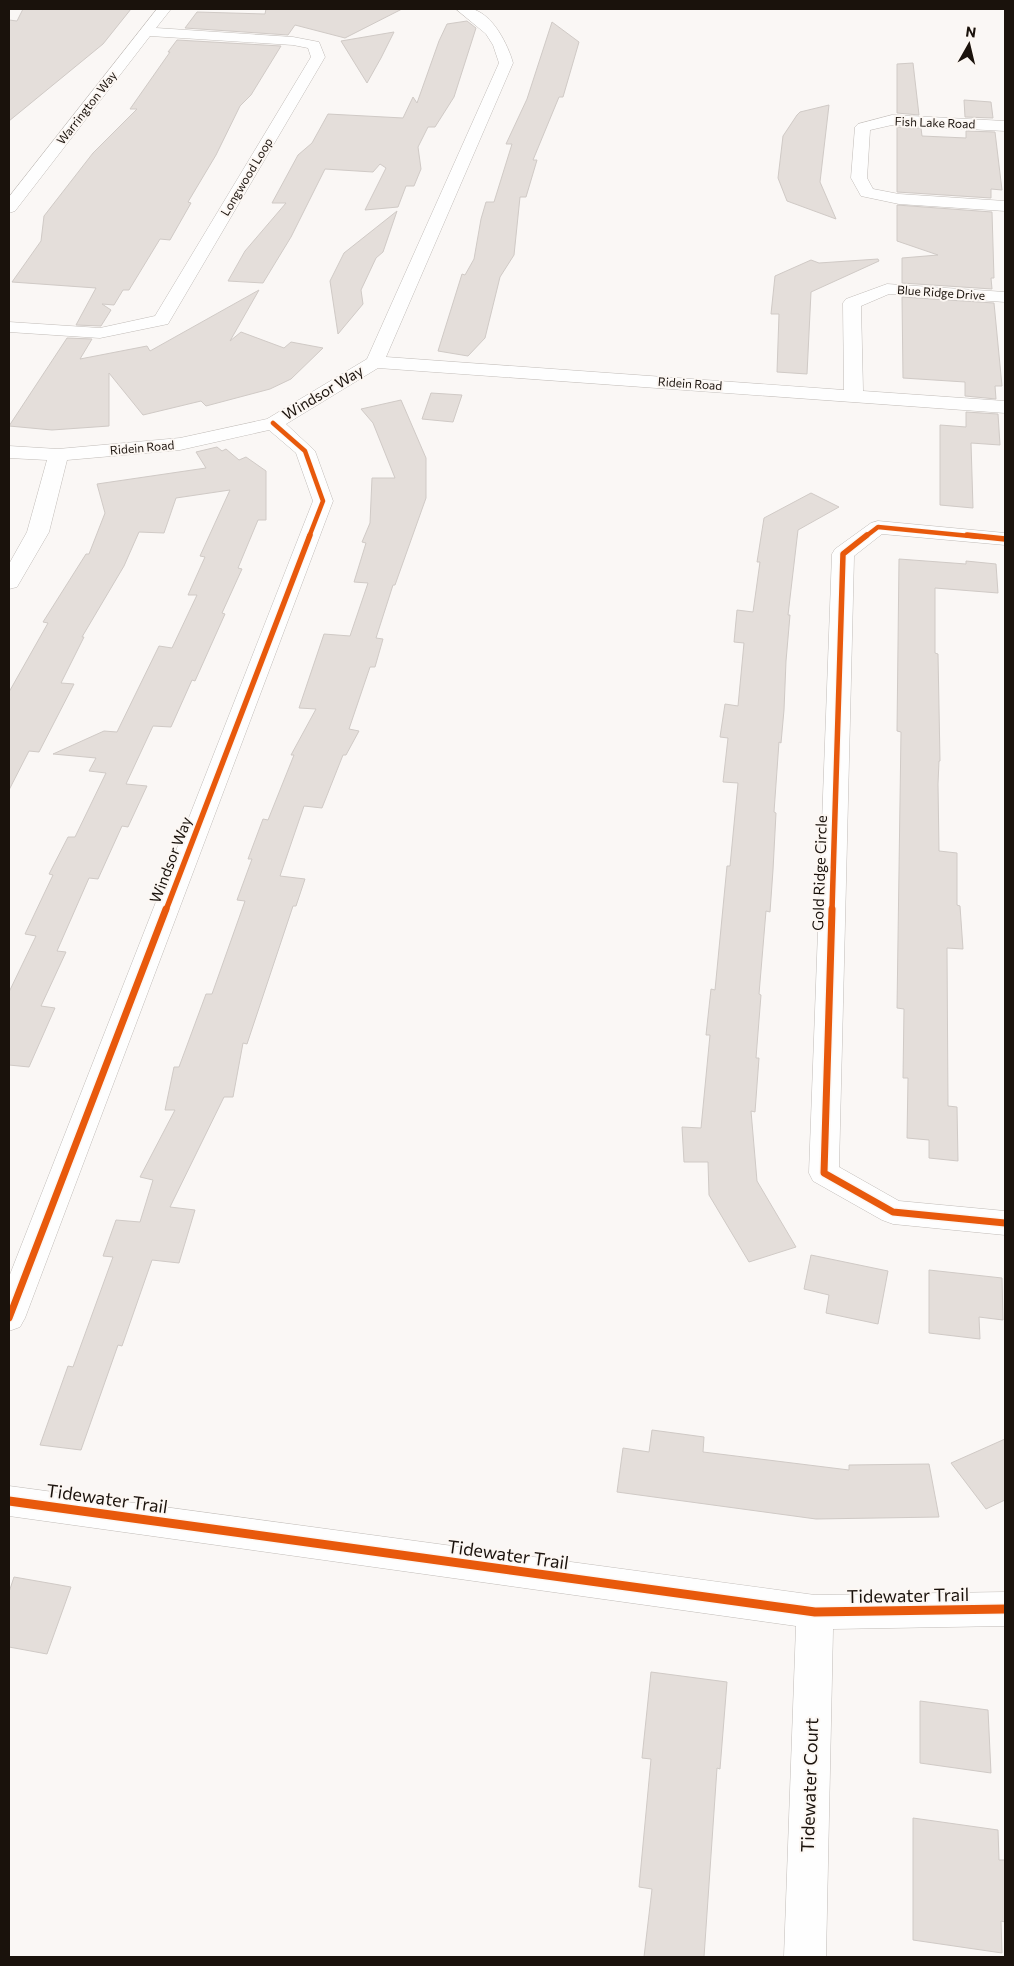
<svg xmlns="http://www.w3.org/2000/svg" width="1014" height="1966" font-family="Commissioner,sans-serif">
<rect width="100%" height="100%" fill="#faf7f5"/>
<g fill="#e4deda" stroke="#d0cac6">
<polygon points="23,9 131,9 103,44 9,121 9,20 17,21"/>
<polygon points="266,9 402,9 345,38 295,25 288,35 185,28 197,12 265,14"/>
<polygon points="467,21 476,28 454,97 435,127 428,127 418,147 421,169 414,186 406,186 398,207 365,210 386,168 380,164 373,172 325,169 291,237 263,283 228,281 245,251 286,203 272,203 298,155 312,143 328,114 403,118 413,97 417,103 439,41 447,24"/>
<polygon points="552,22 579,42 563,97 559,97 533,160 537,160 526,197 520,197 514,255 500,277 485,338 468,356 438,351 462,274 465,275 474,259 481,219 486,202 494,202 512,144 506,144 527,99"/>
<polygon points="394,32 381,58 367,83 341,41"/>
<polygon points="177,40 281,46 251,95 240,106 216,155 188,202 191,203 170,240 160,239 129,290 123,290 114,305 102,304 111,310 101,326 76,325 96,288 12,282 41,241 44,216 93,153 137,109 130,109 170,52 168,52"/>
<polygon points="913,63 919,115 897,113 897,64"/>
<polygon points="964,100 991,102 993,118 965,117"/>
<polygon points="829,105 820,182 836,219 787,201 778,178 783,136 797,115 800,112"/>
<polygon points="897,127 921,128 922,136 966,138 966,131 995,132 1002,190 991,189 991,198 897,192"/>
<polygon points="897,205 992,212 994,278 991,278 992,289 902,283 902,258 938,255 897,241"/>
<polygon points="397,211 383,252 376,258 361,290 363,304 338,334 330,281 344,253"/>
<polygon points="878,259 879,261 811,292 807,374 777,372 779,314 771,314 775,276 811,260 819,263"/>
<polygon points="259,290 230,341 241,332 284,348 291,342 323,348 291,379 270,389 206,406 201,401 143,415 109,373 109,426 52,430 9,426 67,338 92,339 80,359 147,346 150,351"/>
<polygon points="902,297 994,303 1002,386 995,386 996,399 965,396 965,382 903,378"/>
<polygon points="431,393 462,395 453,422 422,419"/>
<polygon points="401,400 426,458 426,498 395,585 393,585 376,638 383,639 375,667 370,667 349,729 359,731 346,755 343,755 322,808 304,806 280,876 305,879 296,906 293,906 247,1044 243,1043 233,1097 224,1097 170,1207 195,1210 179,1263 152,1260 122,1346 118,1345 81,1450 40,1445 68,1366 73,1367 113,1257 103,1256 116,1220 140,1222 153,1180 140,1177 175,1110 165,1110 174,1067 179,1067 206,994 212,994 245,901 237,900 252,859 248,859 263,819 268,820 294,755 291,755 316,709 299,708 324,634 350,636 368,583 354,582 366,543 362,542 370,523 372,478 395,478 373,423 361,409"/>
<polygon points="966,412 998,414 1000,445 971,443 973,508 940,505 940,425 966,427"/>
<polygon points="217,447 222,451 226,449 239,460 246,457 266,471 266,520 258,520 238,568 242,569 222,613 225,614 195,681 192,680 171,727 153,726 126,784 147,786 128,827 122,826 98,879 89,878 57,951 66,952 41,1006 55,1008 29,1067 9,1065 9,992 36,936 25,934 53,875 49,874 68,837 75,837 106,773 89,771 96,758 53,754 104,731 117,732 159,646 172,648 197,595 188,595 205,557 200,556 230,490 176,498 164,533 139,532 124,566 82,637 84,637 61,683 74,684 39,752 29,751 9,790 9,692 48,623 43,622 86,554 89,554 105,513 97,484 206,468 196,452"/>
<polygon points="811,493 839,507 798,530 788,615 790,615 786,661 784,710 781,743 779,742 774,812 776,813 773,870 770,912 766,911 759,994 761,995 756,1058 759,1058 755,1112 751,1111 757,1181 796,1247 749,1262 709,1195 708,1162 684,1162 682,1127 701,1128 710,1035 706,1035 711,989 715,990 727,866 730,866 738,783 723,782 728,738 720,737 725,704 738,706 744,643 734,642 737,610 753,612 760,562 757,562 764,518"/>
<polygon points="899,559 966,564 966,561 996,564 998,593 935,588 935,653 938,654 940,761 939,761 938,784 939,851 957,853 957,905 960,906 963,949 947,948 948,1106 957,1107 958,1161 929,1158 929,1140 907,1138 908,1078 903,1078 904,1009 897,1008 901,732 897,731"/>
<polygon points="811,1255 888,1271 878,1324 826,1313 829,1295 804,1289"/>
<polygon points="929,1270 1002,1278 1003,1320 979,1317 980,1339 929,1333"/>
<polygon points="652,1430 704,1437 703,1452 849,1470 849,1465 929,1464 939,1517 816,1519 617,1492 623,1448 649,1452"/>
<polygon points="1005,1439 1005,1500 986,1509 951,1463"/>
<polygon points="14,1577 71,1587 47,1654 9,1647 9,1592"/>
<polygon points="651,1672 727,1682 720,1769 717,1768 704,1957 644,1957 652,1889 639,1887 651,1759 642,1758"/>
<polygon points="920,1701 988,1710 991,1773 920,1763"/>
<polygon points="913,1818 998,1830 999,1860 1005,1860 1005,1922 1001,1921 1002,1953 913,1940"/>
</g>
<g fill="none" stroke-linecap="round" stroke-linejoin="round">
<g stroke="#c1bcb8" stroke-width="1">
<g id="minor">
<polygon points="157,9 171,9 156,28 293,37 319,42 325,57 168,324 100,338 9,332 9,322 100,328 155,316 311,57 308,48 293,45 150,36 15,211 9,213 9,197"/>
<path d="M456,9C461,9 467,8 472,9C493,14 508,45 513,63L386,357L844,390L843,303L846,299L887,284L1005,292V302L889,294L861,306L863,391L1005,401V413L378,368L286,424L315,451L333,501L25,1318L20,1327L9,1331V1277L313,501L296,453L269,430L180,450L67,460L49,532L17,587L9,589V564L27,532L47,460L9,458V446L58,449L180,438L267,419L367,359L499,63L493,45L486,34Z"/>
<polygon points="892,115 1005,121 1005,131 892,125 870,130 867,178 873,189 899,194 1005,201 1005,211 899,204 861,196 851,178 855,127 858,124"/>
<polygon points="878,521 1005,533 1005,545 882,534 854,556 839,1167 899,1201 1005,1211 1005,1235 893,1224 882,1220 813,1181 809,1173 832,554 835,549 871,523"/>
<polygon points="9,1486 815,1595 1005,1592 1005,1626 833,1629 826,1957 784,1957 796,1626 9,1516"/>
</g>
</g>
<use href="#minor" fill="#fefefe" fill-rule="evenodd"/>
<g stroke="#fcf7f3" stroke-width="6">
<g id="cycleway-far3">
<polyline points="273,423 305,451 323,501 309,537"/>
<polyline points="865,537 878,527 980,537"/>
</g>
</g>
<g stroke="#fcf7f3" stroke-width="8">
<g id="cycleway-far2">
<polyline points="967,535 1005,539"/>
<polyline points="166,910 310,535"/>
<polyline points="832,910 843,554 867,535"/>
</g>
</g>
<g stroke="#fcf7f3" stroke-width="10">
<g id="cycleway-far1">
<polyline points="832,909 824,1173 893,1212 1005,1223"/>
<polyline points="9,1318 166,909"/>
</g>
</g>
<g stroke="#fcf7f3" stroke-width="12">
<polyline id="cycleway" points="9,1501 815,1612 1005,1609"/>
</g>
<use href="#cycleway-far3" stroke="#e8590c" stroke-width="4.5"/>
<use href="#cycleway-far2" stroke="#e8590c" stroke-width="5.5"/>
<use href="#cycleway-far1" stroke="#e8590c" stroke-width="7"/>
<use href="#cycleway" stroke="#e8590c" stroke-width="9"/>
</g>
<g text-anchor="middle" stroke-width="4" stroke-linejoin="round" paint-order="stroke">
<g font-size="12" fill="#1a120c" stroke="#fcf7f3">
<text transform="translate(87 108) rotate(-52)" y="4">Warrington Way</text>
<text transform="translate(935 123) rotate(2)" y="4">Fish Lake Road</text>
<text transform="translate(247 177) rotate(-59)" y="4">Longwood Loop</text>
<text transform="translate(941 293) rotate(4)" y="4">Blue Ridge Drive</text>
<text transform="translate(690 384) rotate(4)" y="4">Ridein Road</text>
<text transform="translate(142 448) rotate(-5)" y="4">Ridein Road</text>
</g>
<g font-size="15" fill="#1a120c" stroke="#fcf7f3">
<text transform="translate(323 393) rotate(-31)" y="5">Windsor Way</text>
<text transform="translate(171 860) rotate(-69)" y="5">Windsor Way</text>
<text transform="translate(820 873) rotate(-88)" y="5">Gold Ridge Circle</text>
</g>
<g font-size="18" fill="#1a120c" stroke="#fcf7f3">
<text transform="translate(107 1499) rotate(8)" y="6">Tidewater Trail</text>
<text transform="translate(508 1555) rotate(8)" y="6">Tidewater Trail</text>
<text transform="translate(908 1596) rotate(-1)" y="6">Tidewater Trail</text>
<text transform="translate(810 1785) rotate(-88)" y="6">Tidewater Court</text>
</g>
</g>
<rect width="1014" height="1966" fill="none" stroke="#1a120c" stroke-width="20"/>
<g transform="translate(969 45) rotate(8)" stroke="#fcf7f3" stroke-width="4" paint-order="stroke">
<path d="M0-4L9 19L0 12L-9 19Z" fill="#1a120c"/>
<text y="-8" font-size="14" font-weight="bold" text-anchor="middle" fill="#1a120c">N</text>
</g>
</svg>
